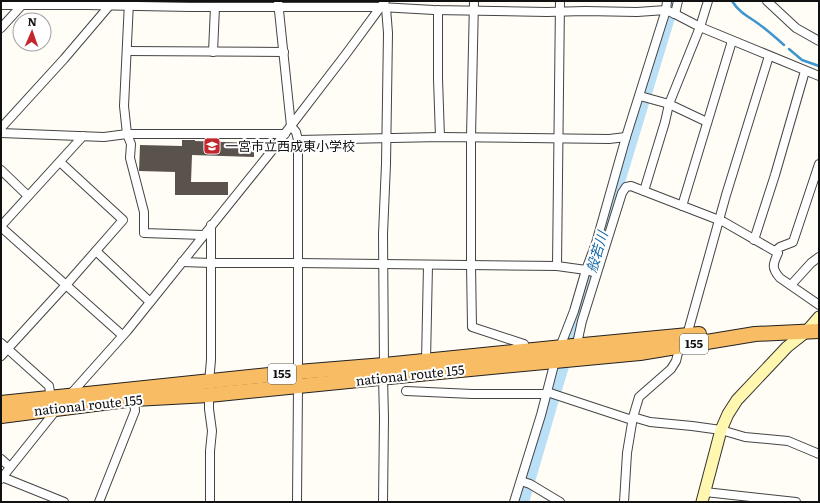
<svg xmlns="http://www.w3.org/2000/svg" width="820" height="503" font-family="Literata,'Noto Sans JP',serif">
<rect width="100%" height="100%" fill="#fffdf5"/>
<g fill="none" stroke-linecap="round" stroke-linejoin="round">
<g stroke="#3f96cf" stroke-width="2.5">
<path d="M732,1C738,11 747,16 756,22C766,29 775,37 784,45"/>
<polyline points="789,49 802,60 819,66"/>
</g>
<polyline stroke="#b9e0f7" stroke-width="14" points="522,502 552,399 669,14 671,12 672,1"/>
</g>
<polygon fill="#5a524d" points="182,140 195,140 195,141 254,143 254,157 192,155 191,182 228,182 228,195 175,195 175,172 139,171 140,145 182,146"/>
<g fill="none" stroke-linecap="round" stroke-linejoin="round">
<g stroke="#444" stroke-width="10">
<g id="minor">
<polyline points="278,1 291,126 296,132 298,140 298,387 297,502"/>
<polyline points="474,1 471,137 471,265 472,327 524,344"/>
<polyline points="767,1 796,28 819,41"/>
<polyline points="129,2 124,106 127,134 131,144 130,158 144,212 144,233 203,235"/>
<polyline points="1,5 86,5 190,7 380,7 434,10 547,12 585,11 637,12 666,10 675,14 700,27 819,76"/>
<polyline points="438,10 438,79 440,137"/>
<polyline points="675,14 678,1"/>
<polyline points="1,28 22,5"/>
<polyline points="127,51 284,52"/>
<polyline points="213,52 215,7"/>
<polyline points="640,96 669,104 707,122"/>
<polyline points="1,128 64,59 110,5"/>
<polyline points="1,133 104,137 127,134 285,134"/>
<polyline points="298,140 440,137 609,139 626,137"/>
<polyline points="1,170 28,196"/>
<polyline points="644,191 665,122 669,104 700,27 708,1"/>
<polyline points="682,206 732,41"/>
<polyline points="1,226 83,136"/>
<polyline points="1,227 122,335"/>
<polyline points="754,240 775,175 805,71"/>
<polyline points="96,251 150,302"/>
<polyline points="775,251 780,247 793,242 819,164"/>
<polyline points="182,262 211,263 297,263 557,266 586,270 596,273"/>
<polyline points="557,266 560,1"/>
<polyline points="791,285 811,263 819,257"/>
<polyline points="687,335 726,195 769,56"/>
<polyline points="1,343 49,386 51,398"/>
<polyline points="560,347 574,311 586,270 596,243 626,137 666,10 667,1"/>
<path d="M576,348L582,321L622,193L626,187L631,186L724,222L778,253C773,264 771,268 780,278L819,305"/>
<polyline points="1,356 66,285 123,220 60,162"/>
<polyline points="426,361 428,265"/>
<polyline points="384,365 383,234 386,164 388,33 386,8"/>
<polyline points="209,382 211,360 211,225"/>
<polyline points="406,391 472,394 546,394"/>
<polyline points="547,392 632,420"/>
<polyline points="209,395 209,409 212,431 210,451 210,502"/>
<polyline points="69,396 127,331 270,153 346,54 385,1"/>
<polyline points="633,417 650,422 692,426 721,430 745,437 788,441 819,454"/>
<polyline points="1,459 10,467"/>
<polyline points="2,477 64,502"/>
<polyline points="1,479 57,409"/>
<polyline points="521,481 530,484 560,502"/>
<polyline points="705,492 796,502"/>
<polyline points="99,502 135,411 134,399"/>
<polyline points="383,502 384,418 383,377"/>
<polyline points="514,502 541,415 555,361"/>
<polyline points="624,502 627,453 633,417 639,397 671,369 676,361 678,353 678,346"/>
</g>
</g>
<g stroke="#333" stroke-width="13">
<polyline id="secondary" points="702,502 721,430 728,414 737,400 787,347 806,332 819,317"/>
</g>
<g stroke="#222" stroke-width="16">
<g id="trunk">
<polyline points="1,403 298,372 384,365 573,346 699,334"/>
<polyline points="1,416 134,399 209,395 429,373 640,353 755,334 819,331"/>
</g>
</g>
<use href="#minor" stroke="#fff" stroke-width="8"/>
<use href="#secondary" stroke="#fff6b0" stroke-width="11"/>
<use href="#trunk" stroke="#f7bc64" stroke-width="14"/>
</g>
<defs>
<g id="school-square" transform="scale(0.9)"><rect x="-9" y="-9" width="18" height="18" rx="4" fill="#c4262e" stroke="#fff"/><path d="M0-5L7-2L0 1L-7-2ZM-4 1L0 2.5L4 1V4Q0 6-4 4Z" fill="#fff"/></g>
</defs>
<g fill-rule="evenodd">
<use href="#school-square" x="212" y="146"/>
</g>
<g text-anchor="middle" stroke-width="4" stroke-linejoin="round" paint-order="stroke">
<g fill="#fff" stroke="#585858" stroke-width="1">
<rect x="680" y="334" width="28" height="20" rx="3"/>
<rect x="268" y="364" width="28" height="20" rx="3"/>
</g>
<g font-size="12" font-weight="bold" fill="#111">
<text x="694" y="348">155</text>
<text x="282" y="378">155</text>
</g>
<g font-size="13" fill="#111" stroke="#fff" text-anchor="start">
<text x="225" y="151">一宮市立西成東小学校</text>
</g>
<g font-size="13" fill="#111" stroke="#fff">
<text transform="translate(410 375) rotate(-6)" y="5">national route 155</text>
<text transform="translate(88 405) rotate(-6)" y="5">national route 155</text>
</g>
<g font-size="14" font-style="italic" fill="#1768a6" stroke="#fff">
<text transform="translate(597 252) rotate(-73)" y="5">般若川</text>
</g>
</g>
<rect width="820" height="503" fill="none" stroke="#111111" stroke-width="4"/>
<g transform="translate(32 32) rotate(2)"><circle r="19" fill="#ffffff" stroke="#a0a0a0"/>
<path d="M0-3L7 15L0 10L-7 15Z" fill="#c4262e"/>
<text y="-6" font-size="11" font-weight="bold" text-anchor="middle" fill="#111111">N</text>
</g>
</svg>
